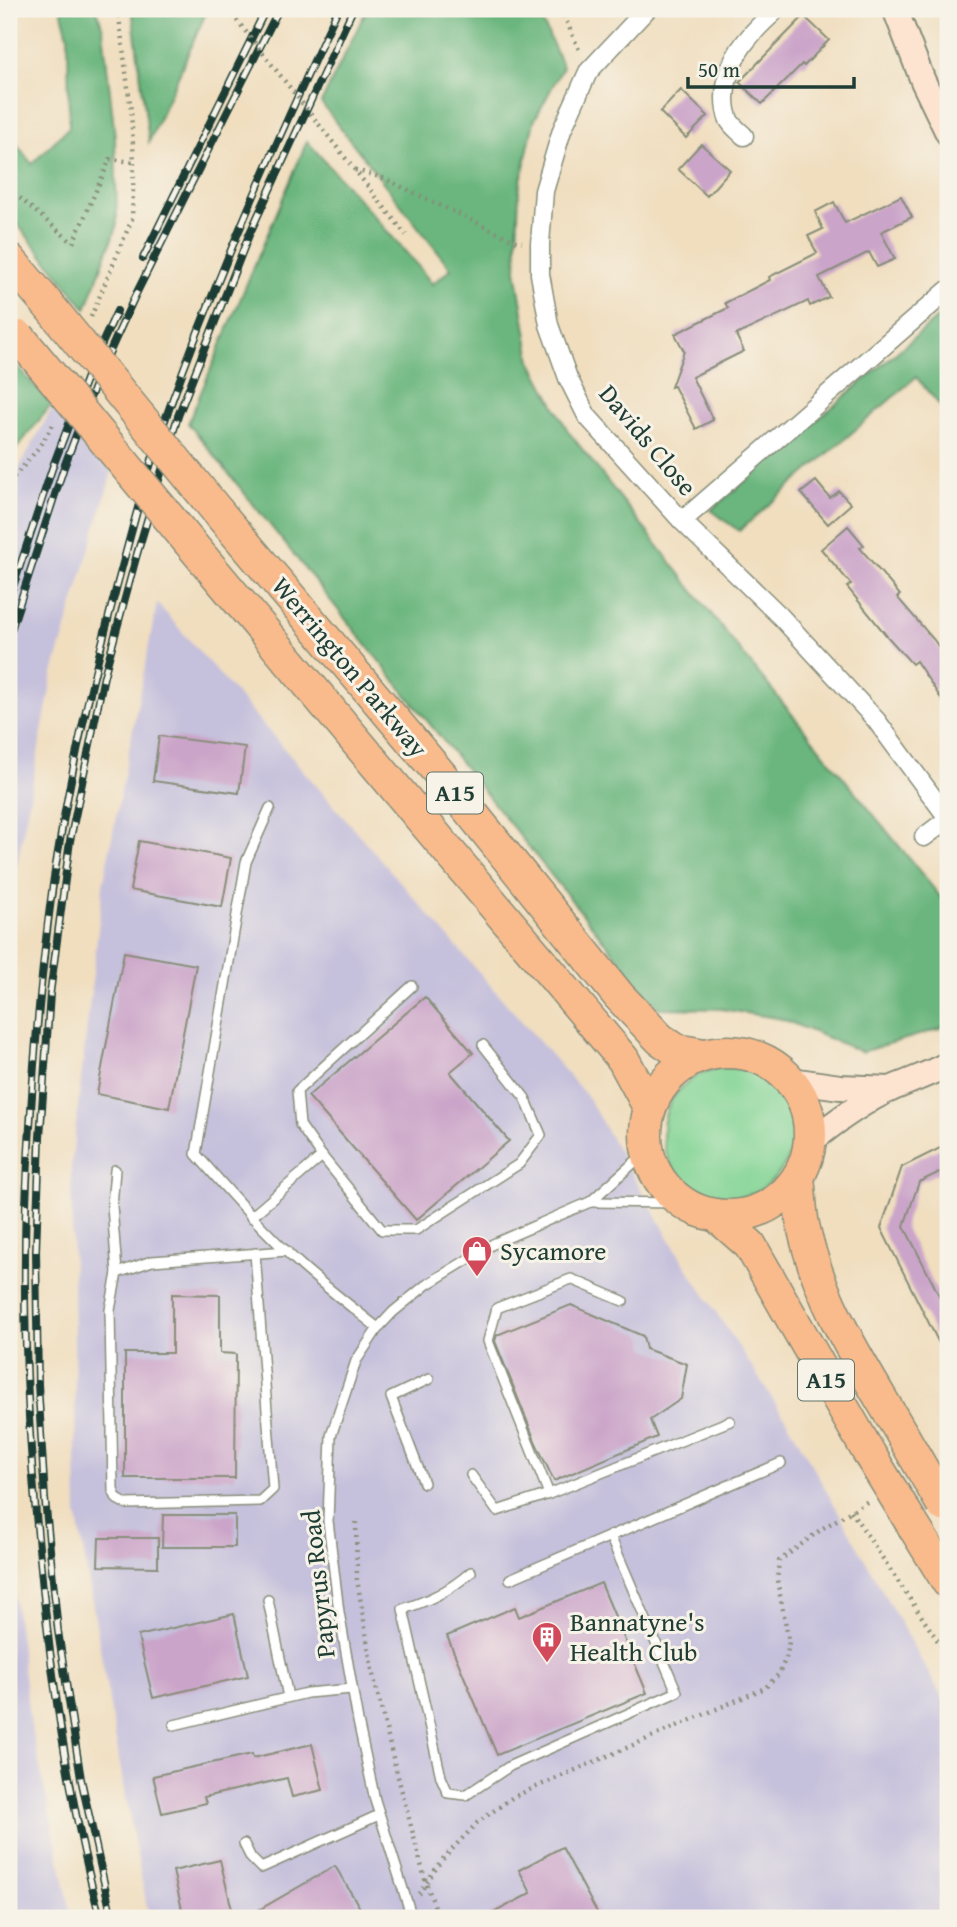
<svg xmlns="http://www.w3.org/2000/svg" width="957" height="1927" font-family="'Gentium Book Plus',serif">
<rect width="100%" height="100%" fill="#f7f3e8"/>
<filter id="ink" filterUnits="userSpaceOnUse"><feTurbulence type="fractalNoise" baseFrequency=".0143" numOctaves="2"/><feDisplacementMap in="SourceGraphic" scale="14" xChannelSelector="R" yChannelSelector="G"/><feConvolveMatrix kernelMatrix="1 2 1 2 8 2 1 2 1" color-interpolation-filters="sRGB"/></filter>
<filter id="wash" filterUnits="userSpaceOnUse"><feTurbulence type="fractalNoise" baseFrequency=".00686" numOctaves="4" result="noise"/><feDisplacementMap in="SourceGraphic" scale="28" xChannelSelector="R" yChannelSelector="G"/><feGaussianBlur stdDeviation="1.57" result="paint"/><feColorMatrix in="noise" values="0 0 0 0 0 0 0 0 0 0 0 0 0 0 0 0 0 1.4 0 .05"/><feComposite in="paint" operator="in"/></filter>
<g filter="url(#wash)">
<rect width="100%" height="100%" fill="#f0debf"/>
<g fill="#c5c0db">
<polygon points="55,403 112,472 53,673 15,876 9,939 9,486"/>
<polygon points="157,603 586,1095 682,1260 789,1424 948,1708 948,1918 149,1918 121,1771 77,1513 71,1168 103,885"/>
<polygon points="9,1552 29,1716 72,1918 9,1918"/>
</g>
<circle fill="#83d495" stroke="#518864" stroke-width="2" cx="728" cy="1133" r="65"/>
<g fill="#6ab67e" stroke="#447a59" stroke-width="2">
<polygon points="61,9 97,9 103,30 115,137 117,225 86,309 9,214 9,134 32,164 69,127 68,36"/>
<polygon points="132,9 203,9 206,13 149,142"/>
<polygon points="367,9 537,9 563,67 534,121 519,190 516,270 531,361 568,431 738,648 948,906 948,1023 939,1029 862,1052 782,1019 721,1009 658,1008 188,423 307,141 418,266 432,284 451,269 321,103"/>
<polygon points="948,309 948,415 916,377 739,531 711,510"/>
<polygon points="9,358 52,404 9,458"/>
</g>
<g id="blocks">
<g fill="#cba4c9">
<polygon points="804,16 829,40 804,66 802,64 762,104 739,82"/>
<polygon points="681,90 708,116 686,138 660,112"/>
<polygon points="701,144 730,170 707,196 678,169"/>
<polygon points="901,196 912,217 881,232 895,259 877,267 869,252 819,277 829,297 810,306 808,301 736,335 744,351 692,377 713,420 696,429 674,386 671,387 684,351 675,334 728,308 725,303 770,280 769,277 817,253 808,236 823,229 815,212 834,202 845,223"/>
<polygon points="816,481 830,498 839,491 851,504 828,524 801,493"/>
<polygon points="848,526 864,545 860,548 900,595 897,597 934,640 948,661 948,709 916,661 912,664 886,635 847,587 851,584 821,549"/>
<polygon points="159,736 245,747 239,793 153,781"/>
<polygon points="139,841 231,858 222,907 130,890"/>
<polygon points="124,952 196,965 169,1108 97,1094"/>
<polygon points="425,997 473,1053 450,1072 509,1141 416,1220 308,1096"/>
<polygon points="948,1144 948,1168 919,1182 904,1226 948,1313 948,1361 881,1228 902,1167"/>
<polygon points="172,1294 220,1295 220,1353 236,1354 235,1478 125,1478 125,1353 172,1353"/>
<polygon points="571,1305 643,1336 646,1349 687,1364 681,1399 650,1420 657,1437 554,1481 536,1443 495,1341 497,1335"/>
<polygon points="163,1515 235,1515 235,1547 162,1547"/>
<polygon points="99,1538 158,1538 158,1567 98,1566"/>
<polygon points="601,1583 647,1693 497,1755 447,1636 515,1607 519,1617"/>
<polygon points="234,1614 248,1676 153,1698 138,1636"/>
<polygon points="312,1744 323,1790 292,1797 287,1778 204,1797 206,1803 162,1813 153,1776 252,1754 253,1758"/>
<polygon points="562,1847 600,1918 484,1918 531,1893 519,1870"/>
<polygon points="220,1860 234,1918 184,1918 173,1871"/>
<polygon points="335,1866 366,1918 245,1918"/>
</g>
</g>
</g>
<g filter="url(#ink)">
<use href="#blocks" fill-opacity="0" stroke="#888e7a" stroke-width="2"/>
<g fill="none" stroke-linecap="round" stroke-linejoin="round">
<g stroke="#888e7a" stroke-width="12">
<g id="lane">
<path d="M270,808L246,862L196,1154C230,1193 264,1232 303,1267C327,1288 353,1308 378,1328"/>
<polyline points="412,986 297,1091 300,1125 322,1156 382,1230 416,1230 519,1164 541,1135 525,1098 483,1045"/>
<polyline points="115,1170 112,1206 117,1273"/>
<polyline points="590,1202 682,1203"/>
<polyline points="251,1217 322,1156"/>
<polyline points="255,1253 273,1489 260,1501 126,1504 117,1499 113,1490 110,1310 117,1273 152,1261 287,1251"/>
<polyline points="471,1475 497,1511 549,1494 730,1421"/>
<polyline points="424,1483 391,1397 429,1379"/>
<polyline points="549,1494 488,1341 497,1308 571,1279 623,1301"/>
<path d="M471,1572C449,1591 430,1600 403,1609L441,1777L448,1793L466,1795L510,1766L677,1692L610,1536"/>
<polyline points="510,1579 781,1463"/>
<polyline points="268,1600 288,1697"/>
<polyline points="174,1725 307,1693 352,1689"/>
<polyline points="244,1844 251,1858 261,1868 379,1815"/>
<polyline points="412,1918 375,1800 358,1721 339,1612 328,1521 331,1436 356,1361 378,1328 393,1312 426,1285 493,1244 590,1202 647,1151"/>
<polyline points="711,1918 718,1915"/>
</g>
</g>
<g stroke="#888e7a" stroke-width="21">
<g id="street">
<polyline points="647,9 588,72 562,130 544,191 540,244 540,274 549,325 568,378 587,416 682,521 780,616 876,720 948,818"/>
<path d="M744,136C739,131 732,126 729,120C726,113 725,105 725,98C726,61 746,37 773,13L769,9"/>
<polyline points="682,521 948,290"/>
<polyline points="924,837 948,819"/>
</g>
</g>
<g stroke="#888e7a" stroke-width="28">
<g id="secondary">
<polyline points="895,9 923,81 948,133"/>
<polyline points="791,1080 840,1087 891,1089"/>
<path d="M810,1142C836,1121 863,1101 893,1088C912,1080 930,1074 948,1064"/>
</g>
</g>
<g stroke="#888e7a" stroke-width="35">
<g id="highway">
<polyline points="9,259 50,307"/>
<polyline points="218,512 440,774 619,996 660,1039 676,1050 704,1055"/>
<polyline points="190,543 623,1059 649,1107"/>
<circle cx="728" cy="1134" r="82"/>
<path d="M798,1177C800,1193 800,1210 803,1225C820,1305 863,1367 903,1436"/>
<polyline points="717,1216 750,1245 870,1455"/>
<polyline points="911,1522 948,1582"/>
</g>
</g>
<g stroke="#888e7a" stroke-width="4.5" stroke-dasharray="2 5" stroke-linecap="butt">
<polyline points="561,9 580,52"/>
<polyline points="355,170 383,178 515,241 522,242"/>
<polyline points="9,189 73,243 110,159 134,162"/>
<polyline points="91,317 132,219 134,162 131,111 118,9"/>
<path d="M9,482C27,463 43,444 55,421"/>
<polyline points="851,1511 948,1656"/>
<polyline points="356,1522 357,1579 372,1670 392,1754 426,1883 439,1918"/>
<polyline points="9,1752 11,1751"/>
<polyline points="419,1894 441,1861 477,1823 513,1797 765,1688 779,1674 787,1655 789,1641 777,1580 779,1561 823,1528 870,1500"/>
</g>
<use href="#lane" stroke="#fff" stroke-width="9"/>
<use href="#street" stroke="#fff" stroke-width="18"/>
<use href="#secondary" stroke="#fde4d1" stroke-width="24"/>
<use href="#highway" stroke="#fabb8c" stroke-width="32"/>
<g stroke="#1f3d34" stroke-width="8">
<g id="rail">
<polyline points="143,258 266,9"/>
<polyline points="9,599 53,466 88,374 117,311"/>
<polyline points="9,636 64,467 96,382 135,296 279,9"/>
<path d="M100,1918C69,1801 51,1679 40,1558C30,1457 24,1355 25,1253C25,1190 30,1127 34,1065C40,990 47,914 60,840C74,755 94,672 116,589C132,530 148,466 169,409C218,273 277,140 338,9"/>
<polyline points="112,1918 81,1779 58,1631 45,1499 38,1384 36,1251 40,1137 50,994 70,841 104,676 137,554 178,416 249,235 353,9"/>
</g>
</g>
<use href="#rail" stroke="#f7f3e8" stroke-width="5" stroke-dasharray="16" stroke-linecap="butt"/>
<g stroke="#888e7a" stroke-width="35" stroke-linecap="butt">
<g id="highway-bridge">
<polyline points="50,307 218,512"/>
<polyline points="19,337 190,543"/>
<polyline points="903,1436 943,1505"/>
<polyline points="870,1455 911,1522"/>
</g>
</g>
<polyline stroke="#888e7a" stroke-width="4.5" stroke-dasharray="2 5" stroke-linecap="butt" points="228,9 406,235"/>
<use href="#highway-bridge" stroke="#fabb8c" stroke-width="32"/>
</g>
</g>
<defs>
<g id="shop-pin" transform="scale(1.575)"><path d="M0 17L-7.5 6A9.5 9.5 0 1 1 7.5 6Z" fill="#d1495b" stroke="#f7f3e8"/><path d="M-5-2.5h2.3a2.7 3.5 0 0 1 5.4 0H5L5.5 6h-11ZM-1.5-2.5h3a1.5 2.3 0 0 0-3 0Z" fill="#fff"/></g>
<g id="building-pin" transform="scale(1.575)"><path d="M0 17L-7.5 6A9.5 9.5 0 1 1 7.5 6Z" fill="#d1495b" stroke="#f7f3e8"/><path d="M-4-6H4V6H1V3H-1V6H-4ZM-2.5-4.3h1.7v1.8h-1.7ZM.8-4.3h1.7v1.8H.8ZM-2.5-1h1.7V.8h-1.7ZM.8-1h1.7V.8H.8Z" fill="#fff"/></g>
</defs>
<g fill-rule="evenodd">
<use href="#shop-pin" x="477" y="1251"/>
<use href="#building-pin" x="547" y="1637"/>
</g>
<g text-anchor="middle" stroke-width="6" stroke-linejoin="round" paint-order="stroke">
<g fill="#f7f3e8" stroke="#60746a" stroke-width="2">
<rect x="427" y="772.5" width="56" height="41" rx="5"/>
<rect x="798" y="1359.5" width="56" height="41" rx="5"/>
</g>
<g font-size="24" font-weight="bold" fill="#1f3d34">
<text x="455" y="801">A15</text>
<text x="826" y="1388">A15</text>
</g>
<g font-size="26" fill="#1f3d34" stroke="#f7f3e8">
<text transform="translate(648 440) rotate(50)" y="9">Davids Close</text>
<text transform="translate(350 667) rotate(50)" y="9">Werrington Parkway</text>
<text transform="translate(318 1584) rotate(-96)" y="9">Papyrus Road</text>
</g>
<g font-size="26" fill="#1f3d34" stroke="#f7f3e8" text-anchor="start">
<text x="500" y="1260">Sycamore</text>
<text x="570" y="1631">Bannatyne's<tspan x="570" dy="30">Health Club</tspan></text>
</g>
</g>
<rect width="957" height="1927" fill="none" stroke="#f7f3e8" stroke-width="35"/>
<path d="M688 77v10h166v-10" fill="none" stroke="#1f3d34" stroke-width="3.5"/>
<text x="698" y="77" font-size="21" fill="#1f3d34" stroke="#f7f3e8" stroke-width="5" paint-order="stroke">50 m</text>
</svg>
